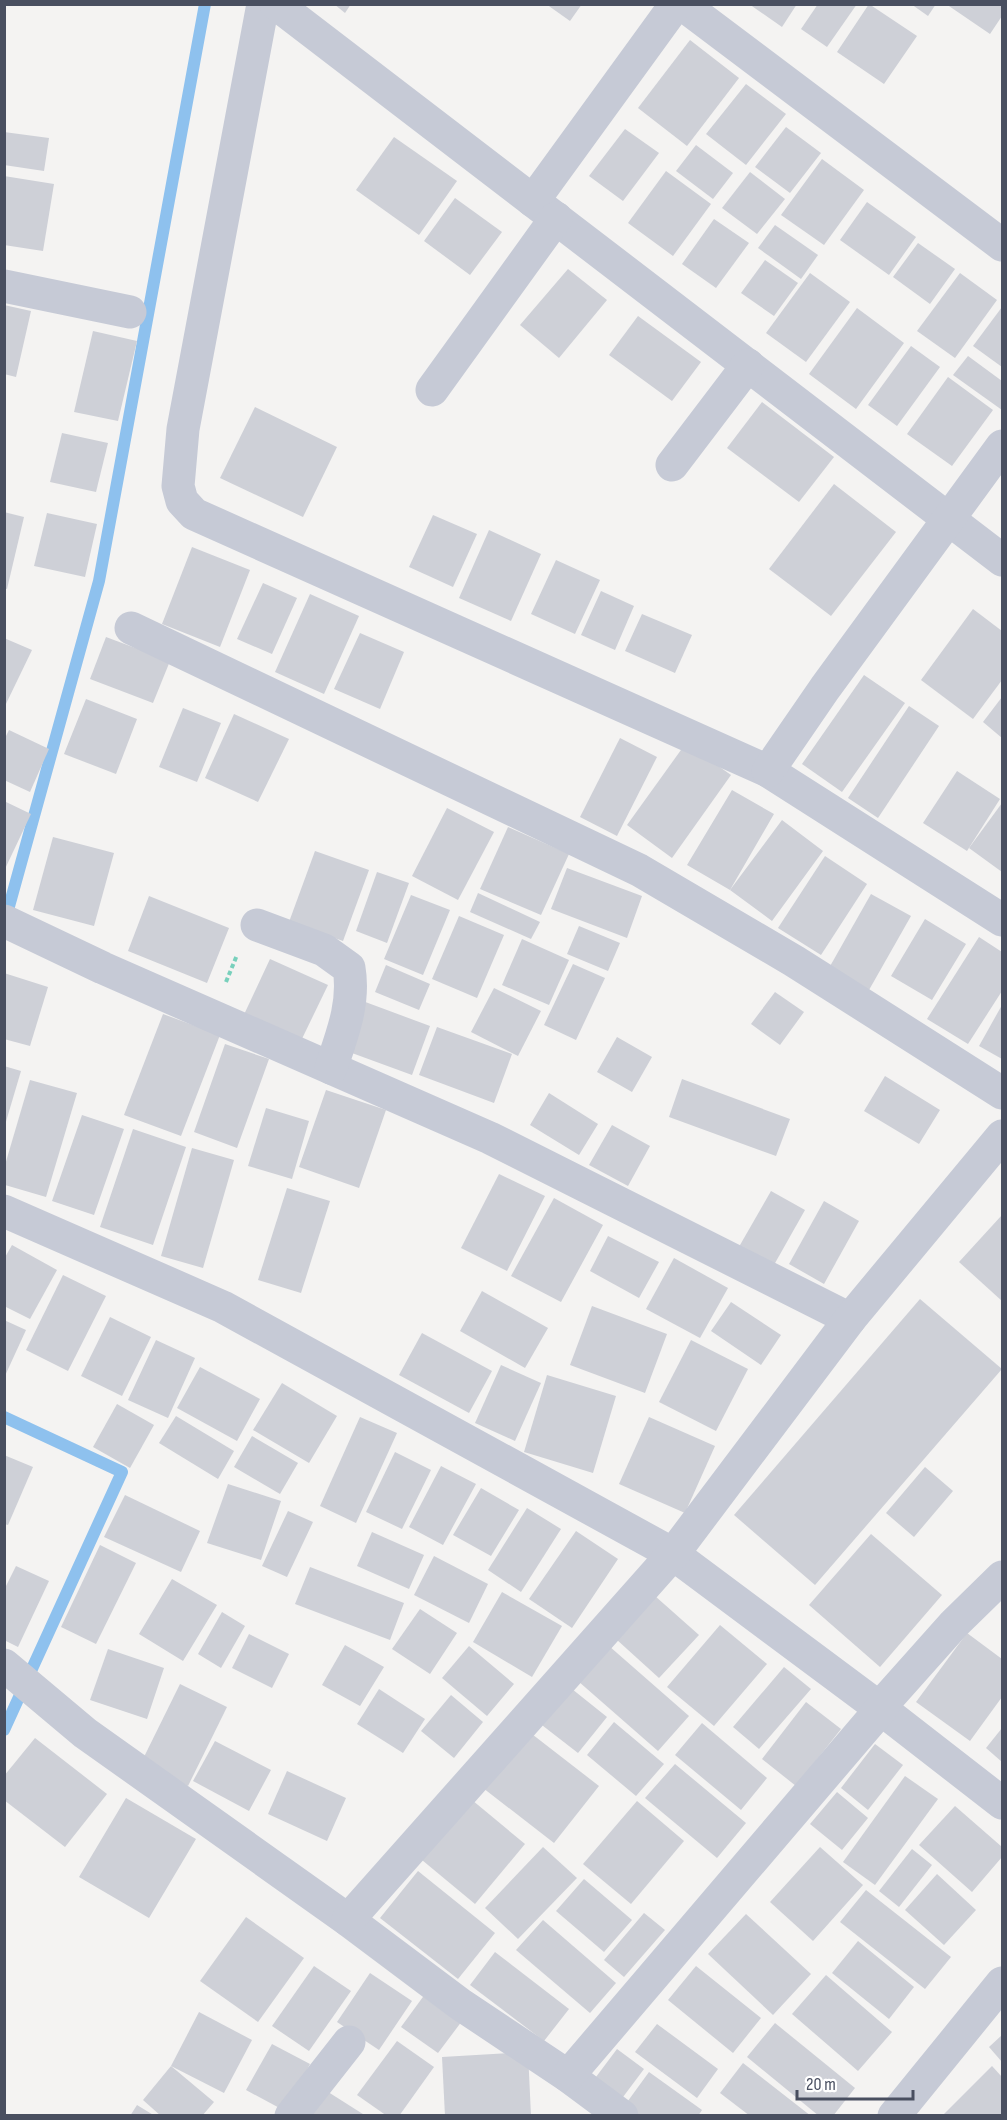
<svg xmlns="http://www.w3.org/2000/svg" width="1007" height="2120" font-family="'Sofia Sans Condensed',sans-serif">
<rect width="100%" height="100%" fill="#f4f3f2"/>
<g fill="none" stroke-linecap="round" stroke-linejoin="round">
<g stroke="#8ec1ee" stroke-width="12">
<polyline points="5,921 99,581 205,4"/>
<polyline points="4,1417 122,1472 4,1730"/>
</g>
</g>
<g fill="#ced0d7">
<polygon points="334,4 351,4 345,13"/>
<polygon points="546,4 582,4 570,21"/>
<polygon points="749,4 797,4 782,27"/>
<polygon points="818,4 857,4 827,47 801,29"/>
<polygon points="869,4 917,36 884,84 837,52"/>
<polygon points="911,4 936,4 928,16"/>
<polygon points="946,4 1002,4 1002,16 990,34"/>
<polygon points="690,40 739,78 687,146 638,108"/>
<polygon points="746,84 786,114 746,165 706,134"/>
<polygon points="786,127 821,153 790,193 755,167"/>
<polygon points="625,129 659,153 623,201 589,176"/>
<polygon points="4,132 49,138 44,171 4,165"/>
<polygon points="394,137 457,181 419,235 356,190"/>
<polygon points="696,145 733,173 713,199 676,171"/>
<polygon points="822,159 864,190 824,245 781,215"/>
<polygon points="666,171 711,204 673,256 628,223"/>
<polygon points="750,172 785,199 757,234 722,208"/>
<polygon points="4,176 54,184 43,251 4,245"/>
<polygon points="455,198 502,232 470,275 424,241"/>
<polygon points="867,202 916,237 889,275 840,240"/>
<polygon points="714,219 749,243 716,288 682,264"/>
<polygon points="775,225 818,255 801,279 758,248"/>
<polygon points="918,243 955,269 930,304 893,277"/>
<polygon points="765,260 798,283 774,316 741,293"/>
<polygon points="568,269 607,300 559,358 520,325"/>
<polygon points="810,273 850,302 806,362 766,333"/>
<polygon points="960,273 997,300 955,358 917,331"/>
<polygon points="4,305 31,311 16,377 4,374"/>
<polygon points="1002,307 1002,367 973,346"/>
<polygon points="857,308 904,343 856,409 809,374"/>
<polygon points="638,316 701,362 672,401 609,355"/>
<polygon points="93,331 137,341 118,421 74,412"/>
<polygon points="911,346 940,367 897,426 868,405"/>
<polygon points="968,356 1002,381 1002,410 953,375"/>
<polygon points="948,377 993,410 952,466 907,434"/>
<polygon points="762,402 834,457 799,502 727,448"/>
<polygon points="255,407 337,447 303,517 220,478"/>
<polygon points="62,433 108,443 96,492 50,482"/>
<polygon points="834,484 896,532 831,616 769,569"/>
<polygon points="4,512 24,517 7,589 4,588"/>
<polygon points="47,513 97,524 85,577 34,566"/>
<polygon points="433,515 477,534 453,587 409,567"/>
<polygon points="489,530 541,554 511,621 459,598"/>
<polygon points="192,547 250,570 220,647 162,624"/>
<polygon points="556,560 600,580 575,634 531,614"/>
<polygon points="263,583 297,598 272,654 237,639"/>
<polygon points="601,591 634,606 615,650 581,635"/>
<polygon points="310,594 359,616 324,694 275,672"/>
<polygon points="973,609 1002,631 1002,680 973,719 921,680"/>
<polygon points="642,614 692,635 675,673 625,651"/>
<polygon points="360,633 404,652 380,709 334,689"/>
<polygon points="106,637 170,661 153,703 90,679"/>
<polygon points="4,638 32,650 4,708"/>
<polygon points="864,675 905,703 842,792 802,764"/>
<polygon points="1002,697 1002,738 983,722"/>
<polygon points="86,699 137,719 116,774 64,754"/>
<polygon points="909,706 939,726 878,818 848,798"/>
<polygon points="183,708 221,723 197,782 159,767"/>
<polygon points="234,714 289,739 258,802 205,778"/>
<polygon points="9,730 49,749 30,792 4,780 4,740"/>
<polygon points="620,738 657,757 617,836 580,817"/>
<polygon points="686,743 731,775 672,858 627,825"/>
<polygon points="957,771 1000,799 967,851 923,823"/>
<polygon points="732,790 774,814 730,890 782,820 823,851 772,921 730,890 687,865"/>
<polygon points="4,801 31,814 4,871"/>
<polygon points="1002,803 1002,872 969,848"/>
<polygon points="447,808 494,832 458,900 412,876"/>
<polygon points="508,827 569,854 541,915 480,889"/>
<polygon points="53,837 114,853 94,926 33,910"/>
<polygon points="315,851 369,870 343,941 289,922"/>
<polygon points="825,856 867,884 821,955 778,928"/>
<polygon points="567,868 642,896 627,938 551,909"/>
<polygon points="377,872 409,883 387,943 356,931"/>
<polygon points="478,893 540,922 531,939 470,912"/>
<polygon points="871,894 911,916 869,990 829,968"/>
<polygon points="411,895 450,910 423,975 384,959"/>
<polygon points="149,896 229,928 207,983 128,951"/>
<polygon points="459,916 504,935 477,998 432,979"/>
<polygon points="925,919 966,944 932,1000 891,976"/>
<polygon points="579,926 620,943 608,971 567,954"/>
<polygon points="979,937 1002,952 1002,991 968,1044 927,1019"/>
<polygon points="522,939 569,960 549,1005 502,985"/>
<polygon points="270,959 328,985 298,1047 241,1021"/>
<polygon points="573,964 605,978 576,1040 544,1025"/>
<polygon points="386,965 430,984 419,1010 375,992"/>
<polygon points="4,973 48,987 30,1046 4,1039"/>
<polygon points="494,988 541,1011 518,1056 471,1032"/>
<polygon points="775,992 804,1012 780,1045 751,1024"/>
<polygon points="360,1000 430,1026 412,1075 341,1049"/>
<polygon points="1002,1005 1002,1059 979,1046"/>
<polygon points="163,1014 220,1035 181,1136 124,1115"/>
<polygon points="437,1027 512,1054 494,1103 419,1075"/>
<polygon points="617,1037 652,1057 632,1092 597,1072"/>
<polygon points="225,1044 269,1059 237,1148 194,1132"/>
<polygon points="4,1066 21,1071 5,1125 4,1125"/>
<polygon points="885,1076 940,1110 919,1144 864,1111"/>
<polygon points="682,1079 790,1119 776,1156 669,1117"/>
<polygon points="30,1080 77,1093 46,1197 5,1185 5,1165"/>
<polygon points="326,1090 386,1110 359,1188 299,1167"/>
<polygon points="549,1093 598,1124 579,1155 530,1125"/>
<polygon points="266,1108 309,1121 292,1179 248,1166"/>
<polygon points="82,1115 124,1129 94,1215 52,1201"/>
<polygon points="612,1125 650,1146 628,1186 589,1165"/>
<polygon points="133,1129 186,1147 153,1245 100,1227"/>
<polygon points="192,1148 234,1160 203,1268 161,1256"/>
<polygon points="499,1174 545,1196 507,1271 461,1248"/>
<polygon points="287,1188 330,1201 301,1293 258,1280"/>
<polygon points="771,1191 805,1210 770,1272 736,1252"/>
<polygon points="554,1198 603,1225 561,1302 511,1276"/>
<polygon points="824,1201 859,1221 824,1284 789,1264"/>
<polygon points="1002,1215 1002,1301 959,1262"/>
<polygon points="608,1236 659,1262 639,1298 590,1271"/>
<polygon points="12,1245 57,1270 30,1319 4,1306 4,1259"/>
<polygon points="674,1258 728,1288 700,1338 646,1309"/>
<polygon points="63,1275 106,1296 68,1371 26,1350"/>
<polygon points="482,1291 548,1328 525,1368 460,1331"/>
<polygon points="920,1299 1002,1369 815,1585 734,1515"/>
<polygon points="731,1302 781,1335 761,1365 711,1331"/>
<polygon points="592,1306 667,1334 645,1393 570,1365"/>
<polygon points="110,1317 151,1337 122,1396 81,1376"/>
<polygon points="4,1320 26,1330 4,1378"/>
<polygon points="422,1333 492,1371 469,1413 399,1375"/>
<polygon points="156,1340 195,1358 168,1418 128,1400"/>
<polygon points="691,1340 748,1369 716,1431 659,1402"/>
<polygon points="501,1365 541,1383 515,1441 475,1423"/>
<polygon points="200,1367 260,1399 237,1441 177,1408"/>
<polygon points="547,1375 616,1396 593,1473 524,1452"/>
<polygon points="282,1383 337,1416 309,1463 253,1430"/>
<polygon points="117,1404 154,1425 130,1468 93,1447"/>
<polygon points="176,1416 234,1451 218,1479 159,1443"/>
<polygon points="360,1417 397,1433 356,1523 320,1506"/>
<polygon points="649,1417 715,1446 685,1513 619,1484"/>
<polygon points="252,1436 298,1463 280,1494 234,1467"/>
<polygon points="395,1452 431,1470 402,1529 366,1512"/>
<polygon points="4,1455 33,1467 8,1525 4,1524"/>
<polygon points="441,1466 476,1484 443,1545 409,1527"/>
<polygon points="925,1467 953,1491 914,1537 886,1513"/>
<polygon points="228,1484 281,1501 261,1560 207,1543"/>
<polygon points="481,1488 519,1510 491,1556 453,1535"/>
<polygon points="125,1495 200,1531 181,1572 104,1537"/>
<polygon points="527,1508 561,1529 521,1592 488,1570"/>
<polygon points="288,1511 313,1522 287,1577 262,1566"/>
<polygon points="576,1531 618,1559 572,1628 529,1599"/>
<polygon points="372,1532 424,1555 409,1589 357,1566"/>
<polygon points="871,1534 942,1595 880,1667 809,1605"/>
<polygon points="100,1545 136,1563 96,1644 61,1627"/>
<polygon points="434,1556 488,1584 469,1623 414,1595"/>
<polygon points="16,1566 49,1581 18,1647 4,1640 4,1590"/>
<polygon points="310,1567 404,1603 390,1640 295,1604"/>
<polygon points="172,1579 217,1605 183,1661 139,1634"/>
<polygon points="502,1592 562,1626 532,1677 473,1642"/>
<polygon points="655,1596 699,1635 659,1678 616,1639"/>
<polygon points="420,1609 457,1633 430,1674 392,1649"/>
<polygon points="222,1612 245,1626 221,1668 198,1654"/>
<polygon points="720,1625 767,1664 714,1726 667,1687"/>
<polygon points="967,1633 1002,1659 1002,1697 970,1741 916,1702"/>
<polygon points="249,1634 289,1654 272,1688 232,1668"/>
<polygon points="345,1645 384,1667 360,1706 322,1685"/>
<polygon points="469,1646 514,1684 487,1716 442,1678"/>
<polygon points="609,1646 689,1716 658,1751 578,1681"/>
<polygon points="108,1649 164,1668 147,1719 90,1700"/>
<polygon points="784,1667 811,1689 759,1749 733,1727"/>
<polygon points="180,1684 227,1707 188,1786 141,1763"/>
<polygon points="567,1685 607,1717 578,1753 538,1722"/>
<polygon points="379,1689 425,1719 403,1753 357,1724"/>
<polygon points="451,1695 483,1722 454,1758 421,1731"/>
<polygon points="806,1702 841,1729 796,1786 762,1759"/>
<polygon points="614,1722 664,1764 636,1796 587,1755"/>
<polygon points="702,1723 767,1778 741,1810 675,1755"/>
<polygon points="1002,1728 1002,1762 986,1748"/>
<polygon points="528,1731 599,1786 554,1843 483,1788"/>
<polygon points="35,1738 107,1794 65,1847 4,1800 4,1776"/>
<polygon points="215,1741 271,1770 249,1811 193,1781"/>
<polygon points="875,1744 903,1765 868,1810 841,1788"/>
<polygon points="675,1764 746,1823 717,1858 645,1798"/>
<polygon points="287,1771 346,1798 327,1841 268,1814"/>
<polygon points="905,1776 938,1799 875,1885 843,1862"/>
<polygon points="837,1792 868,1818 842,1850 810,1824"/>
<polygon points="126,1798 196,1839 149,1918 79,1877"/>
<polygon points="472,1800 525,1844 475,1904 422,1860"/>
<polygon points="637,1801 684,1841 631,1904 583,1864"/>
<polygon points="955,1806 1002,1847 1002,1857 972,1892 919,1845"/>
<polygon points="543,1847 577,1878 518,1939 485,1908"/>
<polygon points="820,1847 863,1885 813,1941 770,1902"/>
<polygon points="912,1849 932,1865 899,1907 879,1891"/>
<polygon points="418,1871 495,1933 458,1979 380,1918"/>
<polygon points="937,1874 976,1910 944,1945 905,1910"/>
<polygon points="584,1879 632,1920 604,1952 556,1911"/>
<polygon points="866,1890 951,1957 925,1989 840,1922"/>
<polygon points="644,1913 665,1930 624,1977 604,1960"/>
<polygon points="746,1914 811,1974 773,2015 708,1954"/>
<polygon points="246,1917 304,1958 258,2022 200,1981"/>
<polygon points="543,1920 616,1983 590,2013 516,1950"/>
<polygon points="858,1941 914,1987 889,2019 832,1973"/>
<polygon points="495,1952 569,2009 544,2041 470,1985"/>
<polygon points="314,1966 351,1991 309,2051 272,2026"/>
<polygon points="696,1966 761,2018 733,2053 668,2000"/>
<polygon points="370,1973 412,2001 379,2050 337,2022"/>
<polygon points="826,1975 892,2032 858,2071 792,2014"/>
<polygon points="428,1990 465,2017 438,2053 401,2027"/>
<polygon points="199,2012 252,2040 224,2093 171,2066"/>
<polygon points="775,2023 855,2088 833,2116 819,2116 747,2057"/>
<polygon points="657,2024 718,2069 697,2098 635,2052"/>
<polygon points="1002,2035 1002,2062 989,2047"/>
<polygon points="397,2041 434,2067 399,2116 387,2116 357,2095"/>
<polygon points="272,2044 310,2064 285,2111 246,2090"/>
<polygon points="617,2049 644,2069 617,2105 590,2085"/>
<polygon points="528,2052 531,2116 445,2116 442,2057"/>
<polygon points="743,2063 811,2116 750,2116 720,2093"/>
<polygon points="171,2066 214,2102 202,2116 161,2116 143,2100"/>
<polygon points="992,2066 1002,2077 1002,2116 942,2116"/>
<polygon points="649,2072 702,2110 698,2116 640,2116 625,2105"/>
<polygon points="325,2090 366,2116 309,2116"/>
<polygon points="137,2105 155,2116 130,2116"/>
</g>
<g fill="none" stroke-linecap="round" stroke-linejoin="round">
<polyline stroke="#78d0bc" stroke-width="4" stroke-dasharray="4.5 3" stroke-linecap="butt" points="226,982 237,955"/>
<g stroke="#c6cad6" stroke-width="33">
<polyline points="263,4 183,429 178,486 182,501 194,514 768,771 1002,920"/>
<polyline points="276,4 1002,560"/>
<polyline points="682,4 1002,245"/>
<polyline points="533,201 676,4"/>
<polyline points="4,286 130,312"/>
<polyline points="432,390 556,218"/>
<polyline points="672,465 748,365"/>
<polyline points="131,628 639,870 794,961 1002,1093"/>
<polyline points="768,771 825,688 1002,446"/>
<polyline points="4,921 103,968 490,1138 850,1319"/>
<path d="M257,925L324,950L349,968C355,1003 342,1035 331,1068"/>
<polyline points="4,1211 223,1307 673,1554 881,1709 1002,1803"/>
<polyline points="4,1665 85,1733 348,1920 460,2004 568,2076 622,2116"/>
<polyline points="348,1920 673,1554 850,1319 1002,1136"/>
<polyline points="568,2076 881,1709 888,1698 954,1624 1002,1577"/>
<polyline points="291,2116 349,2042"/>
<polyline points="894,2116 1002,1983"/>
</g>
</g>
<rect width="1007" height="2120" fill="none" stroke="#494f60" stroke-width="12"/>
<path d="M797 2090v9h116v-9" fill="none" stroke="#494f60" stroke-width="3"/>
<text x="806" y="2090" font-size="18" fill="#494f60" stroke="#ffffff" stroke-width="4.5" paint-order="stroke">20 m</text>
</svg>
